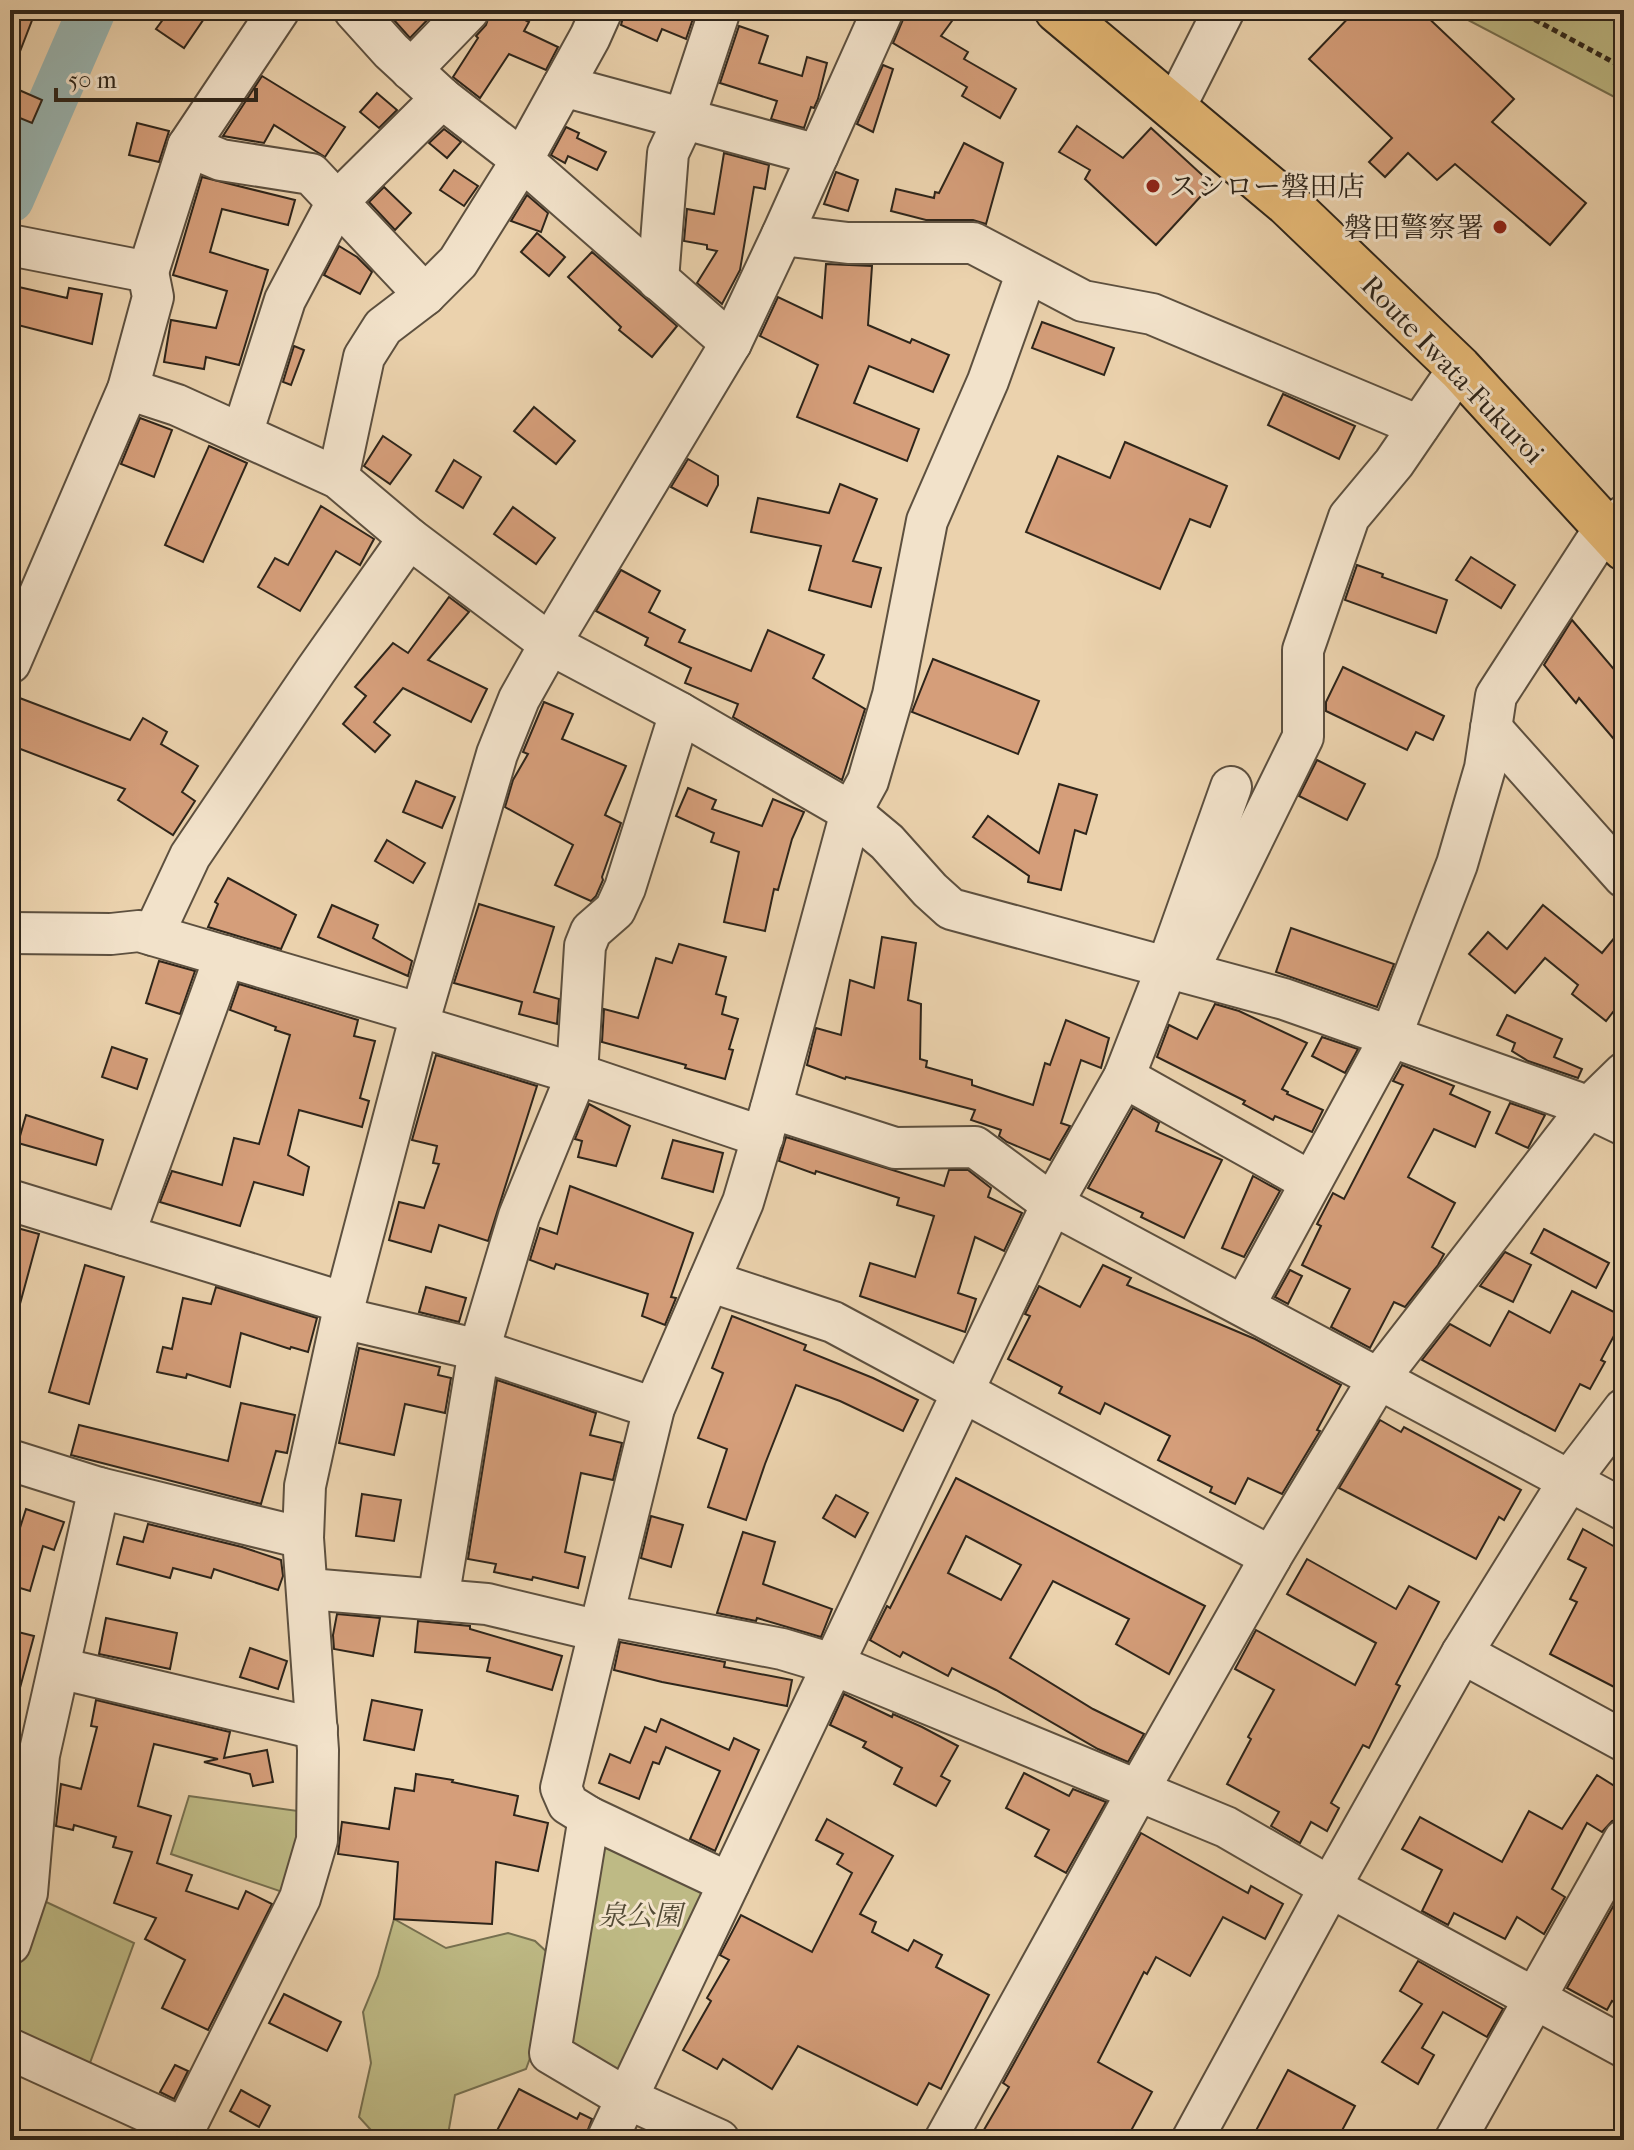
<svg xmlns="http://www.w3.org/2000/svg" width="1634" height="2150" font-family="'IM FELL French Canon','Noto Serif JP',serif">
<rect width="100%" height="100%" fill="#ebd2ad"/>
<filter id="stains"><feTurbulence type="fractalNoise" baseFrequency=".0025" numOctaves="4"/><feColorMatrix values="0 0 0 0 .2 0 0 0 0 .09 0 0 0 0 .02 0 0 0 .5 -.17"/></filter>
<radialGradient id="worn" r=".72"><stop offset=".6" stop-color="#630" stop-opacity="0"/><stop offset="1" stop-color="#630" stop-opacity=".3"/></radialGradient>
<g fill="#beba85" stroke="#767050" stroke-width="2">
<polygon points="1449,10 1595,10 1624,24 1624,102"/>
<polygon points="189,1796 320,1814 300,1898 171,1854"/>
<polygon points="589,1817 729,1883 617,2092 543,2023 526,2069 455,2095 447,2140 380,2140 359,2117 371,2063 363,2012 378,1976 394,1919 446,1948 508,1933 535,1941 563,1967"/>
<polygon points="27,1893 134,1943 87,2071 10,2045 10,1944"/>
</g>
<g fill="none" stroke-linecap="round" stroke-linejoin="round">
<polyline stroke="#9ab6b2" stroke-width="48" points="10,199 92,10"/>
</g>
<g fill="#d59e7a" stroke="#2e251a" stroke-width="2" fill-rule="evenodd">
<polygon points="10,10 36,10 12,72 10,72"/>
<polygon points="170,10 210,10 184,48 156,29"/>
<polygon points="385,10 431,10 434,13 410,38"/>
<polygon points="491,10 505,10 529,22 524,31 558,47 546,70 509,54 480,98 453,77 478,38 476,36 486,25"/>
<polygon points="625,10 696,10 686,39 662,29 657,41 621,25"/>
<polygon points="907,10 960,10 941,36 968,52 964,59 1016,89 1000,118 962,96 967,87 893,43"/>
<polygon points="1356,10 1420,10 1514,99 1492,122 1586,203 1550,245 1455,164 1437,180 1408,153 1385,177 1369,162 1392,138 1309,59"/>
<polygon points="739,26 768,36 759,63 802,76 807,57 827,63 818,99 814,108 811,107 804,128 771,119 777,101 720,83"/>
<polygon points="883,65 893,69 873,132 857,124"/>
<polygon points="262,76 345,127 325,157 274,125 264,143 223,136"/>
<polygon points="19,90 42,100 32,123 10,114"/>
<polygon points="377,93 397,110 379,128 360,112"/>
<polygon points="137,123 169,131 159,162 129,155"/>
<polygon points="1077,126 1123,158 1151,128 1212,184 1156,245 1085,179 1090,170 1059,152"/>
<polygon points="566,127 579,133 577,138 606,152 597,170 568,156 565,163 551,155"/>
<polygon points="444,129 461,142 447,158 429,143"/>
<polygon points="964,143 1003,163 986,224 973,220 926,220 891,211 896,189 934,198 935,192 939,193"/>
<polygon points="724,153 769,165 765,189 754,187 740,270 722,304 697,283 717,251 707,249 707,245 684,241 687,209 714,214"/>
<polygon points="454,170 478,186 464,206 440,190"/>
<polygon points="836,172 858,180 848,211 824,204"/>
<polygon points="202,177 295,200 288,225 222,209 210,252 268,270 239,365 206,357 204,369 164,362 171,320 216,328 227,291 173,275"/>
<polygon points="384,187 411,213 395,230 369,202"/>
<polygon points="527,195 548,213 541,232 511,221"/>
<polygon points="537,233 565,257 549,276 521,252"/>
<polygon points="339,246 357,257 372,272 360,294 324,275"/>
<polygon points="592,252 677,326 652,357 619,330 621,327 568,277"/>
<polygon points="826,264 872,266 868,325 910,343 912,339 949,355 933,392 869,366 854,403 919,429 907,461 797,417 818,365 760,336 778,297 822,318"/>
<polygon points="10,285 67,298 69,288 102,294 92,344 10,323"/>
<polygon points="1042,322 1114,348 1104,375 1032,348"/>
<polygon points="294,346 304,350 291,385 283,382"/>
<polygon points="1283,394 1355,426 1339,459 1268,425"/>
<polygon points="534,407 575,441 556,464 514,431"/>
<polygon points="140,418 172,430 154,477 121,464"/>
<polygon points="383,436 411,455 390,484 364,466"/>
<polygon points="1125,442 1227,486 1210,527 1190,519 1160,589 1026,532 1058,456 1110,478"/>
<polygon points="209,446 247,463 203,562 165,545"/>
<polygon points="688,459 718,476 718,485 707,506 671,487"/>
<polygon points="454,460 481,477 463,508 436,491"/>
<polygon points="840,484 877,499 853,561 881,568 871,607 809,590 821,546 751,532 758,498 829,513"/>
<polygon points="321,506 374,539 360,565 336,551 300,611 258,587 275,558 288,565"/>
<polygon points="513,507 555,538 536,564 494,534"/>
<polygon points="1471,557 1515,585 1501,608 1456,580"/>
<polygon points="1357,565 1383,574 1382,577 1447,600 1436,633 1345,600"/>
<polygon points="621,570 660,591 649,612 685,630 679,642 751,671 768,630 824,655 813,678 865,709 842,780 733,717 738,704 685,683 691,668 645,645 648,638 596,611"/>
<polygon points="449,597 469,612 428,660 487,689 471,722 403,688 374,722 390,735 375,752 343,724 366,696 355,687 393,643 408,653"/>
<polygon points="1572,620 1624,681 1624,751 1579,698 1576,703 1544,665"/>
<polygon points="933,659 1039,701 1018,754 912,712"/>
<polygon points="1343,667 1444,716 1433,740 1416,732 1407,750 1326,711 1326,702"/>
<polygon points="17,697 130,740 143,718 167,732 161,744 198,766 182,792 195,801 173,835 118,800 125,789 10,745 10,715"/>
<polygon points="544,702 573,714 562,739 626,766 605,815 621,823 602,877 603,880 596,896 591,901 555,885 573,845 505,807 513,780 528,754 523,752"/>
<polygon points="1317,760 1365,784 1347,820 1299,796"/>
<polygon points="416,781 455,797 442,828 403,812"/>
<polygon points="1059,784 1097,795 1086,834 1075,830 1061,890 1028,882 1029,876 973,837 988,816 1039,853"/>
<polygon points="688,788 716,800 712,809 762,826 773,799 804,812 792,839 778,890 774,889 765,931 724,922 739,852 711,842 714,833 676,816"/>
<polygon points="387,840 425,863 413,883 375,861"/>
<polygon points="228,878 296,915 281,949 208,927 218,904 215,902"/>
<polygon points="479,904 554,927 534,992 559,999 557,1024 519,1014 522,1002 454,983"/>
<polygon points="332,905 378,925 373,938 412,961 408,976 318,937"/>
<polygon points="1543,905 1602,953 1624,926 1624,998 1606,1021 1572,994 1578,985 1545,958 1515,993 1469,954 1488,932 1507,949"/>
<polygon points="1291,928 1394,964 1377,1007 1276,972"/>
<polygon points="882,937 916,943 908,1000 921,1004 920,1059 927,1061 926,1067 972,1080 972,1085 1033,1105 1045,1063 1050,1065 1066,1020 1109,1038 1101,1068 1081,1060 1061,1123 1070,1126 1050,1160 1007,1142 999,1136 1001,1130 971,1120 975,1110 846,1077 845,1079 807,1065 816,1028 841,1035 850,980 874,988"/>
<polygon points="679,944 726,957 716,994 726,997 722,1014 738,1019 729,1049 733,1050 725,1079 685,1068 686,1065 602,1042 604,1009 638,1018 656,958 672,963"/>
<polygon points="159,961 195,971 180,1014 146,1003"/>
<polygon points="239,984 358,1020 354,1036 375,1041 360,1098 369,1101 362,1127 299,1110 288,1155 309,1167 303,1195 254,1182 240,1226 160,1202 172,1171 222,1185 234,1138 259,1144 290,1035 275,1030 276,1027 230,1010"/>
<polygon points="1215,1004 1239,1011 1307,1043 1282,1089 1288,1092 1287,1094 1323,1110 1312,1132 1275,1116 1273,1120 1243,1104 1245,1101 1157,1057 1169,1025 1197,1039"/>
<polygon points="1507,1015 1562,1039 1554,1057 1582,1069 1578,1078 1528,1061 1512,1051 1515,1043 1497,1035"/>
<polygon points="1322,1037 1358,1049 1345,1073 1312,1056"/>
<polygon points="112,1047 147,1059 137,1089 102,1077"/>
<polygon points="436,1055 537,1086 488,1241 439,1225 431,1252 389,1240 399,1202 424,1208 439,1164 433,1163 437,1146 412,1140"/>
<polygon points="1402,1065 1454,1086 1450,1094 1490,1112 1475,1147 1434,1129 1408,1177 1455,1203 1432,1247 1444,1254 1438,1265 1405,1307 1394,1302 1370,1348 1331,1327 1350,1289 1302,1265 1321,1226 1317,1224 1333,1193 1344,1199 1403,1085 1393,1081"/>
<polygon points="1510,1103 1545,1115 1528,1148 1496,1133"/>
<polygon points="589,1104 630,1126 616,1166 578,1157 582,1141 575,1139"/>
<polygon points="1133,1108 1159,1123 1156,1131 1222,1160 1184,1238 1141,1217 1143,1213 1088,1188"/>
<polygon points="26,1115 103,1140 96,1165 18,1143"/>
<polygon points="786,1137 944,1186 949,1170 968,1170 991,1188 988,1197 1022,1213 1004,1251 975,1237 958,1293 976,1299 965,1332 860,1296 870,1263 915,1277 934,1216 897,1205 899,1198 816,1171 815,1174 779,1161"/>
<polygon points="673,1140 723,1153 713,1192 662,1178"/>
<polygon points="1253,1176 1280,1191 1244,1257 1222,1248"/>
<polygon points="570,1186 693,1233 671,1297 676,1298 665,1325 642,1316 648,1294 556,1264 554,1269 530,1260 540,1228 557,1234"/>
<polygon points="10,1226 39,1234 17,1315 10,1314"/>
<polygon points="1544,1229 1609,1263 1596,1288 1531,1253"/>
<polygon points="1505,1252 1531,1265 1513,1302 1480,1286"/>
<polygon points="85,1265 124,1277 89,1404 49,1392"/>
<polygon points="1103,1265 1131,1278 1127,1285 1255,1339 1341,1385 1317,1430 1320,1431 1282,1494 1248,1478 1235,1504 1210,1492 1212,1487 1158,1460 1170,1436 1105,1403 1100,1414 1059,1393 1062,1387 1008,1359 1030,1316 1025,1314 1039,1286 1080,1307"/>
<polygon points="1290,1270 1302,1276 1288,1304 1275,1297"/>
<polygon points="216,1287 317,1318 308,1352 291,1347 290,1349 241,1333 230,1387 187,1374 186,1378 157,1372 163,1347 172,1349 183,1298 211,1304"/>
<polygon points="426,1287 466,1298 459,1322 419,1312"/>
<polygon points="1572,1291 1624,1317 1601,1360 1605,1362 1590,1389 1580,1384 1555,1431 1422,1360 1450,1324 1490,1346 1509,1311 1550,1333"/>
<polygon points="732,1316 806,1345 804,1350 873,1378 918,1400 903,1431 840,1401 796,1385 765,1464 746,1520 708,1507 727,1449 698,1438 723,1373 712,1368"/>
<polygon points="359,1348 440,1367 438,1375 451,1378 445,1413 405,1404 394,1455 339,1443"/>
<polygon points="497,1380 596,1413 590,1435 622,1443 613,1480 581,1473 565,1552 585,1557 578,1588 533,1577 532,1580 494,1572 496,1564 468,1559"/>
<polygon points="241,1403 295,1415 287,1453 276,1451 261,1504 71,1455 79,1425 228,1461"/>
<polygon points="1380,1420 1401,1432 1404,1427 1521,1490 1504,1520 1499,1517 1476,1559 1339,1488"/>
<path d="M956,1478L1205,1606L1169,1674L1116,1644L1129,1619L1053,1581L1010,1658L1093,1709L1144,1734L1128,1762L1098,1749L996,1690L952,1668L948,1676L903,1652L900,1657L870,1640L887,1606L890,1608ZM966,1536L1021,1565L1001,1600L948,1573Z"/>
<polygon points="362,1494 401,1500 394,1541 356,1536"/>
<polygon points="836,1495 868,1513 855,1537 823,1518"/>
<polygon points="26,1509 64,1522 54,1550 43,1546 30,1591 10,1585 10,1559"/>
<polygon points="651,1516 683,1525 671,1567 641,1558"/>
<polygon points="148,1524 242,1547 281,1560 283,1576 278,1590 214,1569 211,1578 173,1568 170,1578 117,1564 124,1537 143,1542"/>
<polygon points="1583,1529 1624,1552 1624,1692 1550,1654 1577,1602 1570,1599 1586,1568 1568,1559"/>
<polygon points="743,1532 775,1542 763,1584 832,1609 821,1637 757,1618 756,1621 717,1613"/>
<polygon points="1307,1559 1396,1609 1409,1586 1439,1602 1396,1684 1400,1686 1369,1748 1363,1745 1331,1803 1339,1808 1327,1831 1311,1822 1300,1843 1271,1826 1279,1812 1227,1784 1251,1739 1248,1737 1274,1690 1235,1669 1256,1630 1355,1685 1376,1643 1287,1594"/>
<polygon points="337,1614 380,1618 373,1656 334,1649 333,1635"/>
<polygon points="106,1618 177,1633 170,1669 99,1654"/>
<polygon points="418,1621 470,1626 470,1629 562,1656 552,1690 487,1671 490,1658 415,1652"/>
<polygon points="10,1630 34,1636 17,1699 10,1698"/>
<polygon points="620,1642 725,1662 724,1667 792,1680 787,1706 662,1682 614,1670"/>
<polygon points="250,1648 287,1661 278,1689 240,1677"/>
<polygon points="844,1694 892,1717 893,1714 922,1727 958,1746 941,1776 950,1781 936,1806 894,1784 902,1768 863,1747 866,1742 830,1725"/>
<polygon points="96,1700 230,1732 224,1758 267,1750 273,1782 253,1786 250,1774 204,1762 218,1759 154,1744 138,1806 171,1816 157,1863 192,1875 186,1891 238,1909 246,1891 272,1904 208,2030 162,2008 185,1960 145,1939 156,1918 114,1903 132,1852 113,1847 116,1837 74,1825 73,1830 56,1826 61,1784 81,1789 97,1727 91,1726"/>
<polygon points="372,1700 422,1710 414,1750 364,1740"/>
<polygon points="661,1719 729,1750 734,1738 759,1750 715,1851 690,1839 720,1771 666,1747 659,1764 653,1762 639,1799 599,1783 610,1754 630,1763 645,1727 656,1732"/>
<polygon points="1024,1773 1069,1796 1073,1789 1106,1802 1066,1873 1035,1856 1049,1830 1006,1808"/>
<polygon points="416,1774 453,1780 452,1782 518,1796 514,1815 548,1823 538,1871 496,1862 492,1924 394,1919 398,1862 338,1854 342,1822 389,1829 395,1788 414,1791"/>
<polygon points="1597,1775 1624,1792 1624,1812 1620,1818 1612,1821 1602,1832 1587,1823 1552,1889 1565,1897 1544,1934 1517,1917 1505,1939 1454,1913 1448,1925 1422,1911 1442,1870 1402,1849 1420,1817 1502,1862 1529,1811 1562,1829"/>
<polygon points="827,1819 893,1856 860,1914 876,1922 872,1932 908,1951 914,1940 942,1955 936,1967 989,1995 941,2089 929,2083 917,2105 798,2046 772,2089 723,2059 717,2069 683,2050 711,2001 707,1998 729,1960 720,1955 741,1915 812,1952 852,1873 837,1864 843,1854 816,1840"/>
<polygon points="1141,1833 1248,1893 1251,1886 1283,1904 1265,1939 1223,1917 1190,1976 1156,1957 1147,1974 1144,1972 1098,2062 1152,2092 1126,2140 978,2140 1009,2087 1003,2083"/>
<polygon points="1624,1887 1624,2008 1612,2001 1607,2010 1567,1988"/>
<polygon points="1418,1961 1503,2009 1487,2037 1443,2012 1422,2048 1434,2055 1418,2084 1382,2062 1422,2004 1400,1991"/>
<polygon points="284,1994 341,2022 327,2051 269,2023"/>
<polygon points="175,2065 188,2071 174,2099 160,2092"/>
<polygon points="1288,2070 1355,2106 1337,2140 1251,2140"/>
<polygon points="519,2089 577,2119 580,2113 592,2119 584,2140 492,2140"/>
<polygon points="241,2090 270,2106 259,2127 230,2111"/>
</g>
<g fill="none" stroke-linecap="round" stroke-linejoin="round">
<g stroke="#5d503f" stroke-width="44">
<g id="minor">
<polyline points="354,10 391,51 442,98 522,160 731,343"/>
<polyline points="411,70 469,10"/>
<polyline points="563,86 818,155"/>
<polyline points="1175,107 1224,10"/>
<polyline points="188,146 221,160 311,174 425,295"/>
<polyline points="782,235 848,243 973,243 1083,301 1152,314 1419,426"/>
<polyline points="10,245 148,272 153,297 128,389 10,663"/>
<polyline points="148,272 188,146 279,10"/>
<polyline points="658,280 668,153 684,119 720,10"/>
<polyline points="128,389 177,405 338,478 409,538 550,644 680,713 851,812 887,842 930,890 951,909 1284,999 1576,1102 1624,1125"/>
<polyline points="242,434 285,300 337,202 442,98"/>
<polyline points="338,478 364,357 383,327 425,295 458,262 522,160 590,37 602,10"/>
<polyline points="1491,728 1624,877"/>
<polyline points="10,933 111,934 139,931 421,1014"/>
<polyline points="153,935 190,856 316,670 409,538"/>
<polyline points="1189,969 1303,737 1303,650 1349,517 1394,463 1459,368"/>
<polyline points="418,1026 577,1074 763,1137"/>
<polyline points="1124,1077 1311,1182"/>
<polyline points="771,1108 895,1148 975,1147 1052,1204 1624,1510"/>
<polyline points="10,1200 345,1303"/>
<polyline points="124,1235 225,956"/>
<polyline points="709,1281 833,1322 1271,1557"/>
<polyline points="1244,1306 1391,1036 1457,864 1485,768 1496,696 1604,529 1624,516"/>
<polyline points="342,1318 479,1350 654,1408"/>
<polyline points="10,1460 99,1488 303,1538"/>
<polyline points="309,1589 487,1604 599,1631"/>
<polyline points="438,1600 479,1350 519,1216 577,1074 585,946 591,931 615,910 625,888 680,713"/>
<polyline points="603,1615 782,1649 832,1664 1226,1827 1330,1887 1624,2047"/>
<polyline points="1462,1653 1624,1741"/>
<polyline points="59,1668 317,1729"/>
<polyline points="589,1817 550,2053 626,2098 719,2140"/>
<polyline points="729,1883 589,1817 568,1804 561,1788 654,1408 743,1202 771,1108 851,812 868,781 893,695 927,521 988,381 1027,272"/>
<polyline points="10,1944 27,1893 39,1755 99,1488"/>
<polyline points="10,2049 185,2129"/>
<polyline points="179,2140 300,1898 317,1840 318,1750 303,1538 305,1486 345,1303 421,1014 497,754 519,699 550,644 731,343 782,235 883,10"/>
<polyline points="607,2140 1052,1204 1124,1077 1167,967 1231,787"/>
<polyline points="945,2140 1139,1789 1271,1557 1379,1378 1588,1108 1624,1073"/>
<polyline points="1192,2140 1330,1887 1462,1653 1569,1481 1624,1409"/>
<polyline points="1455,2140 1624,1840"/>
</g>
</g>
<g stroke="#2e251a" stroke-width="48">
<polyline id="major" points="1057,10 1287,203 1459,368 1624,548"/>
</g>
<polyline stroke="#2e251a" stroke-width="5" stroke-dasharray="6 4" stroke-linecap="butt" points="1517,10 1624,68"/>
<use href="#minor" stroke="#f2e2ca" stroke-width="40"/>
<use href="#major" stroke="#e6b976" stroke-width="44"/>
</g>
<g fill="#8f2418" stroke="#f2e2ca" stroke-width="3">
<circle cx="1153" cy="186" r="8"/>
<circle cx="1500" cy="227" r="8"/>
</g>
<g text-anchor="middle" stroke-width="6" stroke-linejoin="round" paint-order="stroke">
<g font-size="28" fill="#2e251a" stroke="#f2e2ca" text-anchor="start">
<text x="1169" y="196">スシロー磐田店</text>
<text x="1484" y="237" text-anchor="end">磐田警察署</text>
</g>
<g font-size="28" fill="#2e251a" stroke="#f2e2ca">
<text transform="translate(1453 369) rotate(46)" y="10">Route Iwata-Fukuroi</text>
</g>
<g font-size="28" font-style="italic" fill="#524a35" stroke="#f2e2ca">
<text x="640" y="1925">泉公園</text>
</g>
</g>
<rect width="1634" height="2150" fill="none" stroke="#ebd2ad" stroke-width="40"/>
<rect x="12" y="12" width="1610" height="2126" fill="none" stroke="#2e251a" stroke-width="4"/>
<rect x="20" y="20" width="1594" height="2110" fill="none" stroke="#2e251a" stroke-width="2"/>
<path d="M56 88v12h200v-12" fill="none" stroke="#2e251a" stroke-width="4"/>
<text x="68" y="88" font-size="24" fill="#2e251a" stroke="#f2e2ca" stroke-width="6" paint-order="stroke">50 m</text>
<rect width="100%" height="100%" filter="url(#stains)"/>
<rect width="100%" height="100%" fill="url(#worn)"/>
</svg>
